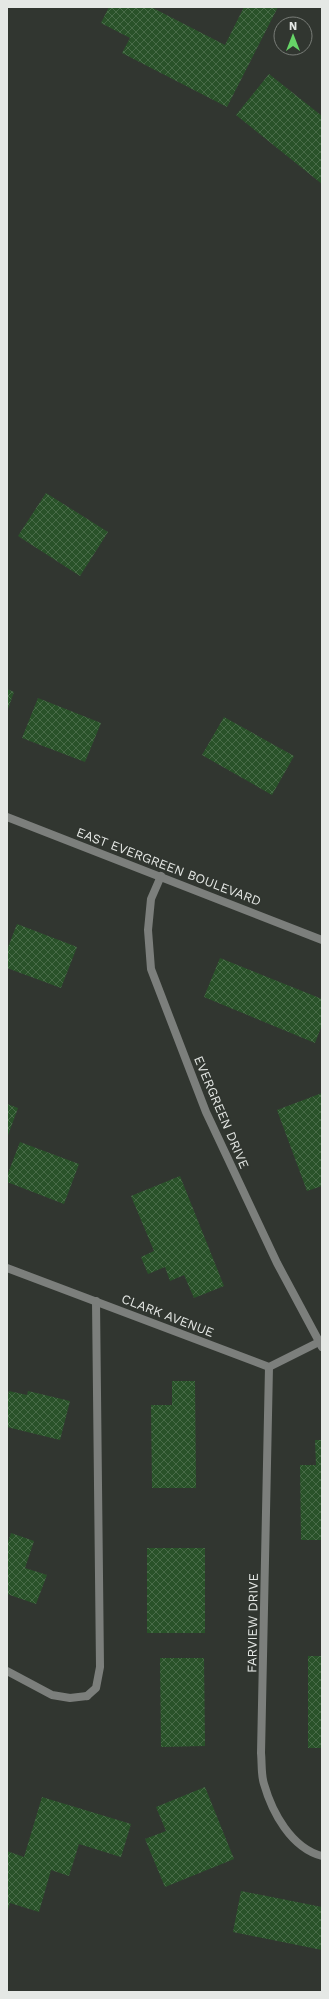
<svg xmlns="http://www.w3.org/2000/svg" width="329" height="1999" font-family="'Work Sans',sans-serif">
<defs>
<pattern id="building-cross-hatch" width="8" height="8" patternUnits="userSpaceOnUse"><rect width="8" height="8" fill="#295229"/><path d="M0 0l8 8M0 8l8-8" fill="none" stroke="#486b48"/></pattern>
</defs>
<rect width="100%" height="100%" fill="#313630"/>
<g fill="url(#building-cross-hatch)">
<polygon points="109,7 151,7 225,45 244,7 278,7 227,107 122,53 130,38 101,23"/>
<polygon points="269,74 322,116 322,184 236,115"/>
<polygon points="46,493 108,532 80,576 18,536"/>
<polygon points="7,689 14,692 7,712"/>
<polygon points="38,698 101,723 85,762 22,738"/>
<polygon points="224,717 294,756 272,795 202,755"/>
<polygon points="17,924 77,947 61,988 7,968 7,950"/>
<polygon points="220,958 322,999 322,1025 315,1043 204,997"/>
<polygon points="322,1093 322,1186 307,1191 277,1110"/>
<polygon points="7,1104 18,1108 7,1138"/>
<polygon points="20,1142 79,1164 64,1204 7,1182 7,1176"/>
<polygon points="180,1176 224,1286 194,1298 184,1275 170,1281 165,1267 148,1274 141,1257 154,1251 131,1196"/>
<polygon points="172,1381 195,1381 196,1488 152,1488 151,1405 172,1405"/>
<polygon points="9,1391 27,1395 28,1391 70,1401 60,1440 7,1427 7,1399"/>
<polygon points="315,1440 322,1440 322,1540 301,1540 300,1465 316,1465"/>
<polygon points="11,1533 34,1541 25,1568 47,1575 36,1604 7,1594 7,1545"/>
<rect x="147" y="1548" width="58" height="85"/>
<rect x="308" y="1656" width="14" height="92"/>
<polygon points="160,1658 204,1658 205,1746 161,1747"/>
<polygon points="205,1787 234,1859 165,1887 145,1839 166,1831 156,1807"/>
<polygon points="42,1797 131,1824 121,1857 79,1844 69,1876 51,1870 39,1912 10,1903 7,1913 7,1851 24,1857"/>
<polygon points="241,1891 322,1907 322,1950 233,1932"/>
</g>
<g fill="none" stroke-linecap="round" stroke-linejoin="round">
<polyline stroke="#7c7f7c" stroke-width="8" points="87,1696 96,1688 100,1667 96,1301"/>
<g stroke="#7c7f7c" stroke-width="8">
<polyline points="161,876 151,899 148,930 151,969 206,1112 277,1263 322,1347"/>
<polyline points="7,1268 269,1367 319,1342"/>
<path d="M269,1367L261,1753C262,1763 261,1775 264,1784C272,1812 291,1848 322,1856"/>
<polyline points="7,1671 52,1695 70,1698 87,1696"/>
</g>
<polyline stroke="#7c7f7c" stroke-width="8" points="7,817 322,940"/>
</g>
<g text-anchor="middle" stroke-width="3.5" stroke-linejoin="round" paint-order="stroke">
<g font-size="13" fill="#e5e8e5" stroke="#313630">
<text transform="translate(169 866) rotate(21)" y="5">EAST EVERGREEN BOULEVARD</text>
<text transform="translate(222 1112) rotate(67)" y="5">EVERGREEN DRIVE</text>
<text transform="translate(168 1315) rotate(21)" y="5">CLARK AVENUE</text>
<text transform="translate(252 1623) rotate(-89)" y="5">FARVIEW DRIVE</text>
</g>
</g>
<rect width="329" height="1999" fill="none" stroke="#e5e8e5" stroke-width="16"/>
<g transform="translate(293 36)"><circle r="19" fill="#313630" stroke="#797d78"/>
<path d="M0-3L7 15L0 10L-7 15Z" fill="#66d467"/>
<text y="-6" font-size="11" font-weight="bold" text-anchor="middle" fill="#e5e8e5">N</text>
</g>
</svg>
